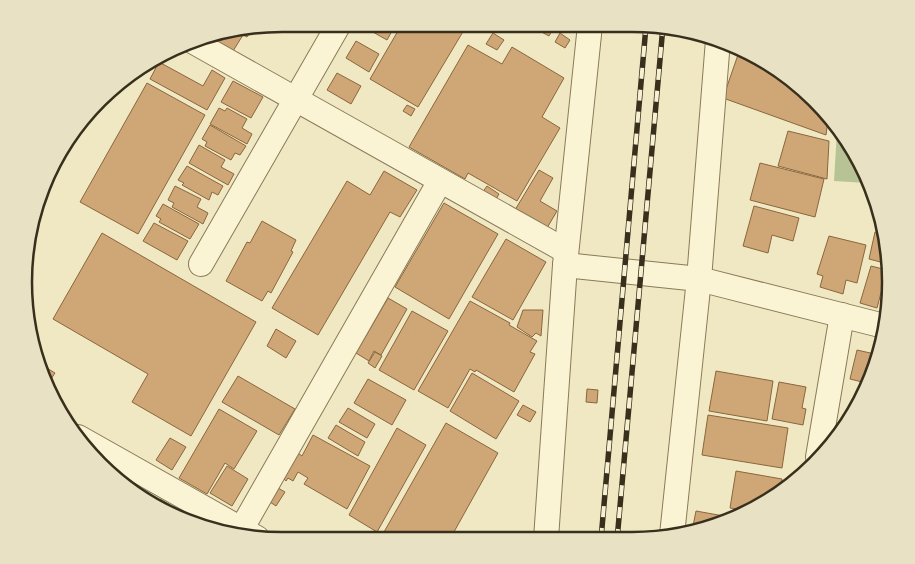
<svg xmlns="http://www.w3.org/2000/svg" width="915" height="564" font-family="'Crimson Pro',serif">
<rect width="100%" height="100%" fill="#f0e8c2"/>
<polygon fill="#b7c395" points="837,131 857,153 867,183 834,181"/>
<g fill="#cfa776" stroke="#8a663d">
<polygon points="366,24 396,24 387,40 364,27"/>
<polygon points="402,24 467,25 418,107 370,79"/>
<polygon points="488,25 505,25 503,28 497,31 492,29"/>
<polygon points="536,25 555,25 549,36 534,28"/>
<polygon points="252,29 247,37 243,35 233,51 214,41 218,34"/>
<polygon points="493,33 504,40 497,50 486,44"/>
<polygon points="560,33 570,40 565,48 555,42"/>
<polygon points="356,41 379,54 369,72 346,58"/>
<polygon points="468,45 502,64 512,47 564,78 542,117 560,128 517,201 468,173 465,179 409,147"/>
<polygon points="740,49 790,77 828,120 826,135 723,98"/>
<polygon points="159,62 203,86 212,70 225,78 207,110 150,79"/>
<polygon points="337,73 361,86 351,104 327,90"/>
<polygon points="233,81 263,97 251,118 221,102"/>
<polygon points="147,83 205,115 138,234 80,202"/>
<polygon points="407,105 415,109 411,116 403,111"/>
<polygon points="219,108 225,111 227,108 247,119 242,128 252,134 247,144 210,124"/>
<polygon points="210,125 246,146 240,155 235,153 231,160 205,146 207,142 202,139"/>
<polygon points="788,131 829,141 827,179 778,166"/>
<polygon points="199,145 225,160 221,167 234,174 228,185 189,163"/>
<polygon points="760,163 824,179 815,217 750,200"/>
<polygon points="187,166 223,186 218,195 212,192 209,200 182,185 184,183 178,180"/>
<polygon points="539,170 553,178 540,201 557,211 547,228 515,210"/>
<polygon points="384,171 417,190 400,217 390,212 318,335 272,308 347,181 370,195"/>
<polygon points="175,186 201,199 197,207 208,213 203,224 172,207 174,203 168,200"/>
<polygon points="487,186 499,194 495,201 482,193"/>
<polygon points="444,203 498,234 449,319 395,287"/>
<polygon points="163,204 199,224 190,239 159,222 161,219 156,216"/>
<polygon points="754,206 799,218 793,241 772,235 768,253 743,246"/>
<polygon points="262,221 296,240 291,251 293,252 271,293 268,291 262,301 226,281 247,242 250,243"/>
<polygon points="154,223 188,241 177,260 143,241"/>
<polygon points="875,232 884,234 889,248 888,264 869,259"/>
<polygon points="102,233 256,322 191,436 132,402 148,374 53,319"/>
<polygon points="829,236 866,245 857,283 846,280 843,294 820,287 823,276 817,274"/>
<polygon points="506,239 546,262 513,320 472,297"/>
<polygon points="871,266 887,270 877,308 860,303"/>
<polygon points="388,298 407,309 381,355 374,351 369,361 356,353"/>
<polygon points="470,301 510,323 509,325 537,341 530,352 535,354 514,392 476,370 475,372 470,369 448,408 418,391"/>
<polygon points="523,310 543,310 541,336 536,333 532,337 517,327"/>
<polygon points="412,311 448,331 414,390 379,370"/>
<polygon points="276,329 296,341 286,358 267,346"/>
<polygon points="857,350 879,355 866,383 850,379"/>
<polygon points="375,352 382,356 375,368 368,363"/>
<polygon points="37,362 55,373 47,385 37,365"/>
<polygon points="716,371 773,381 767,421 709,411"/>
<polygon points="472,373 519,401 496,439 450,411"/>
<polygon points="238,376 295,409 279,435 222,402"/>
<polygon points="368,379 406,400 392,425 354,403"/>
<polygon points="779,382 806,387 802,408 806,409 803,425 772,419"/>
<polygon points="587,389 598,390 597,403 586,402"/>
<polygon points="523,405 536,412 530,422 517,415"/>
<polygon points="348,408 375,424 367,438 339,422"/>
<polygon points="219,409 257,431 234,469 225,463 207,494 179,478"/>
<polygon points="708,415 788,428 782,468 702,455"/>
<polygon points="446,423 498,453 450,539 380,539"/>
<polygon points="336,425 365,442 358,456 328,438"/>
<polygon points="397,428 426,445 377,532 349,515"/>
<polygon points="313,435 370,466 347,509 304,484 308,478 298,472 293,481 288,478 286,481 284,479 298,453 302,456"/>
<polygon points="170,438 186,447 172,470 156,460"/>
<polygon points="227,466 248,479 232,506 210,493"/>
<polygon points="736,471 782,479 780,490 762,506 750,511 730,508"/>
<polygon points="113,473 152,495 149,501 125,487"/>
<polygon points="278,488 285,492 276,506 270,502"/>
<polygon points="160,499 170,505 167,511 157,505"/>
<polygon points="696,511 735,518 716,527 692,531"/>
<polygon points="509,532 525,533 524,539 508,539"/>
</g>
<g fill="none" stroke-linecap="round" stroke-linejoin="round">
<g stroke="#8a7a58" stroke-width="26">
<g id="street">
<polyline points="192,41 566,251"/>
<polyline points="201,264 339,24"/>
<polyline points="565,265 699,279 884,326"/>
<polyline points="78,437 257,538"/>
<polyline points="818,457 842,315"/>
<polyline points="238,535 440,181"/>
<polyline points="672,535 699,279 718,40"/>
<polyline points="546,539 565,265 590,25"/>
</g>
</g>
<use href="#street" stroke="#faf4d5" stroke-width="24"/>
<g stroke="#392f1d" stroke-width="5.5">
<g id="rail">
<polyline points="601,539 646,26"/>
<polyline points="617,540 663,26"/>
</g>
</g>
<use href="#rail" stroke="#f7f1d2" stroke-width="4" stroke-dasharray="11" stroke-linecap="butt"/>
</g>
<path d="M0 0H915V564H0ZM282 32H632A250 250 0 0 1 882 282V282A250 250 0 0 1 632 532H282A250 250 0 0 1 32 282V282A250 250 0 0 1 282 32Z" fill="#e8e1c4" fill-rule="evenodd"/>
<path fill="none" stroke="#392f1d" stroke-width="2.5" d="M282 32H632A250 250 0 0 1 882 282V282A250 250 0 0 1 632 532H282A250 250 0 0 1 32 282V282A250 250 0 0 1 282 32Z"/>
</svg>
